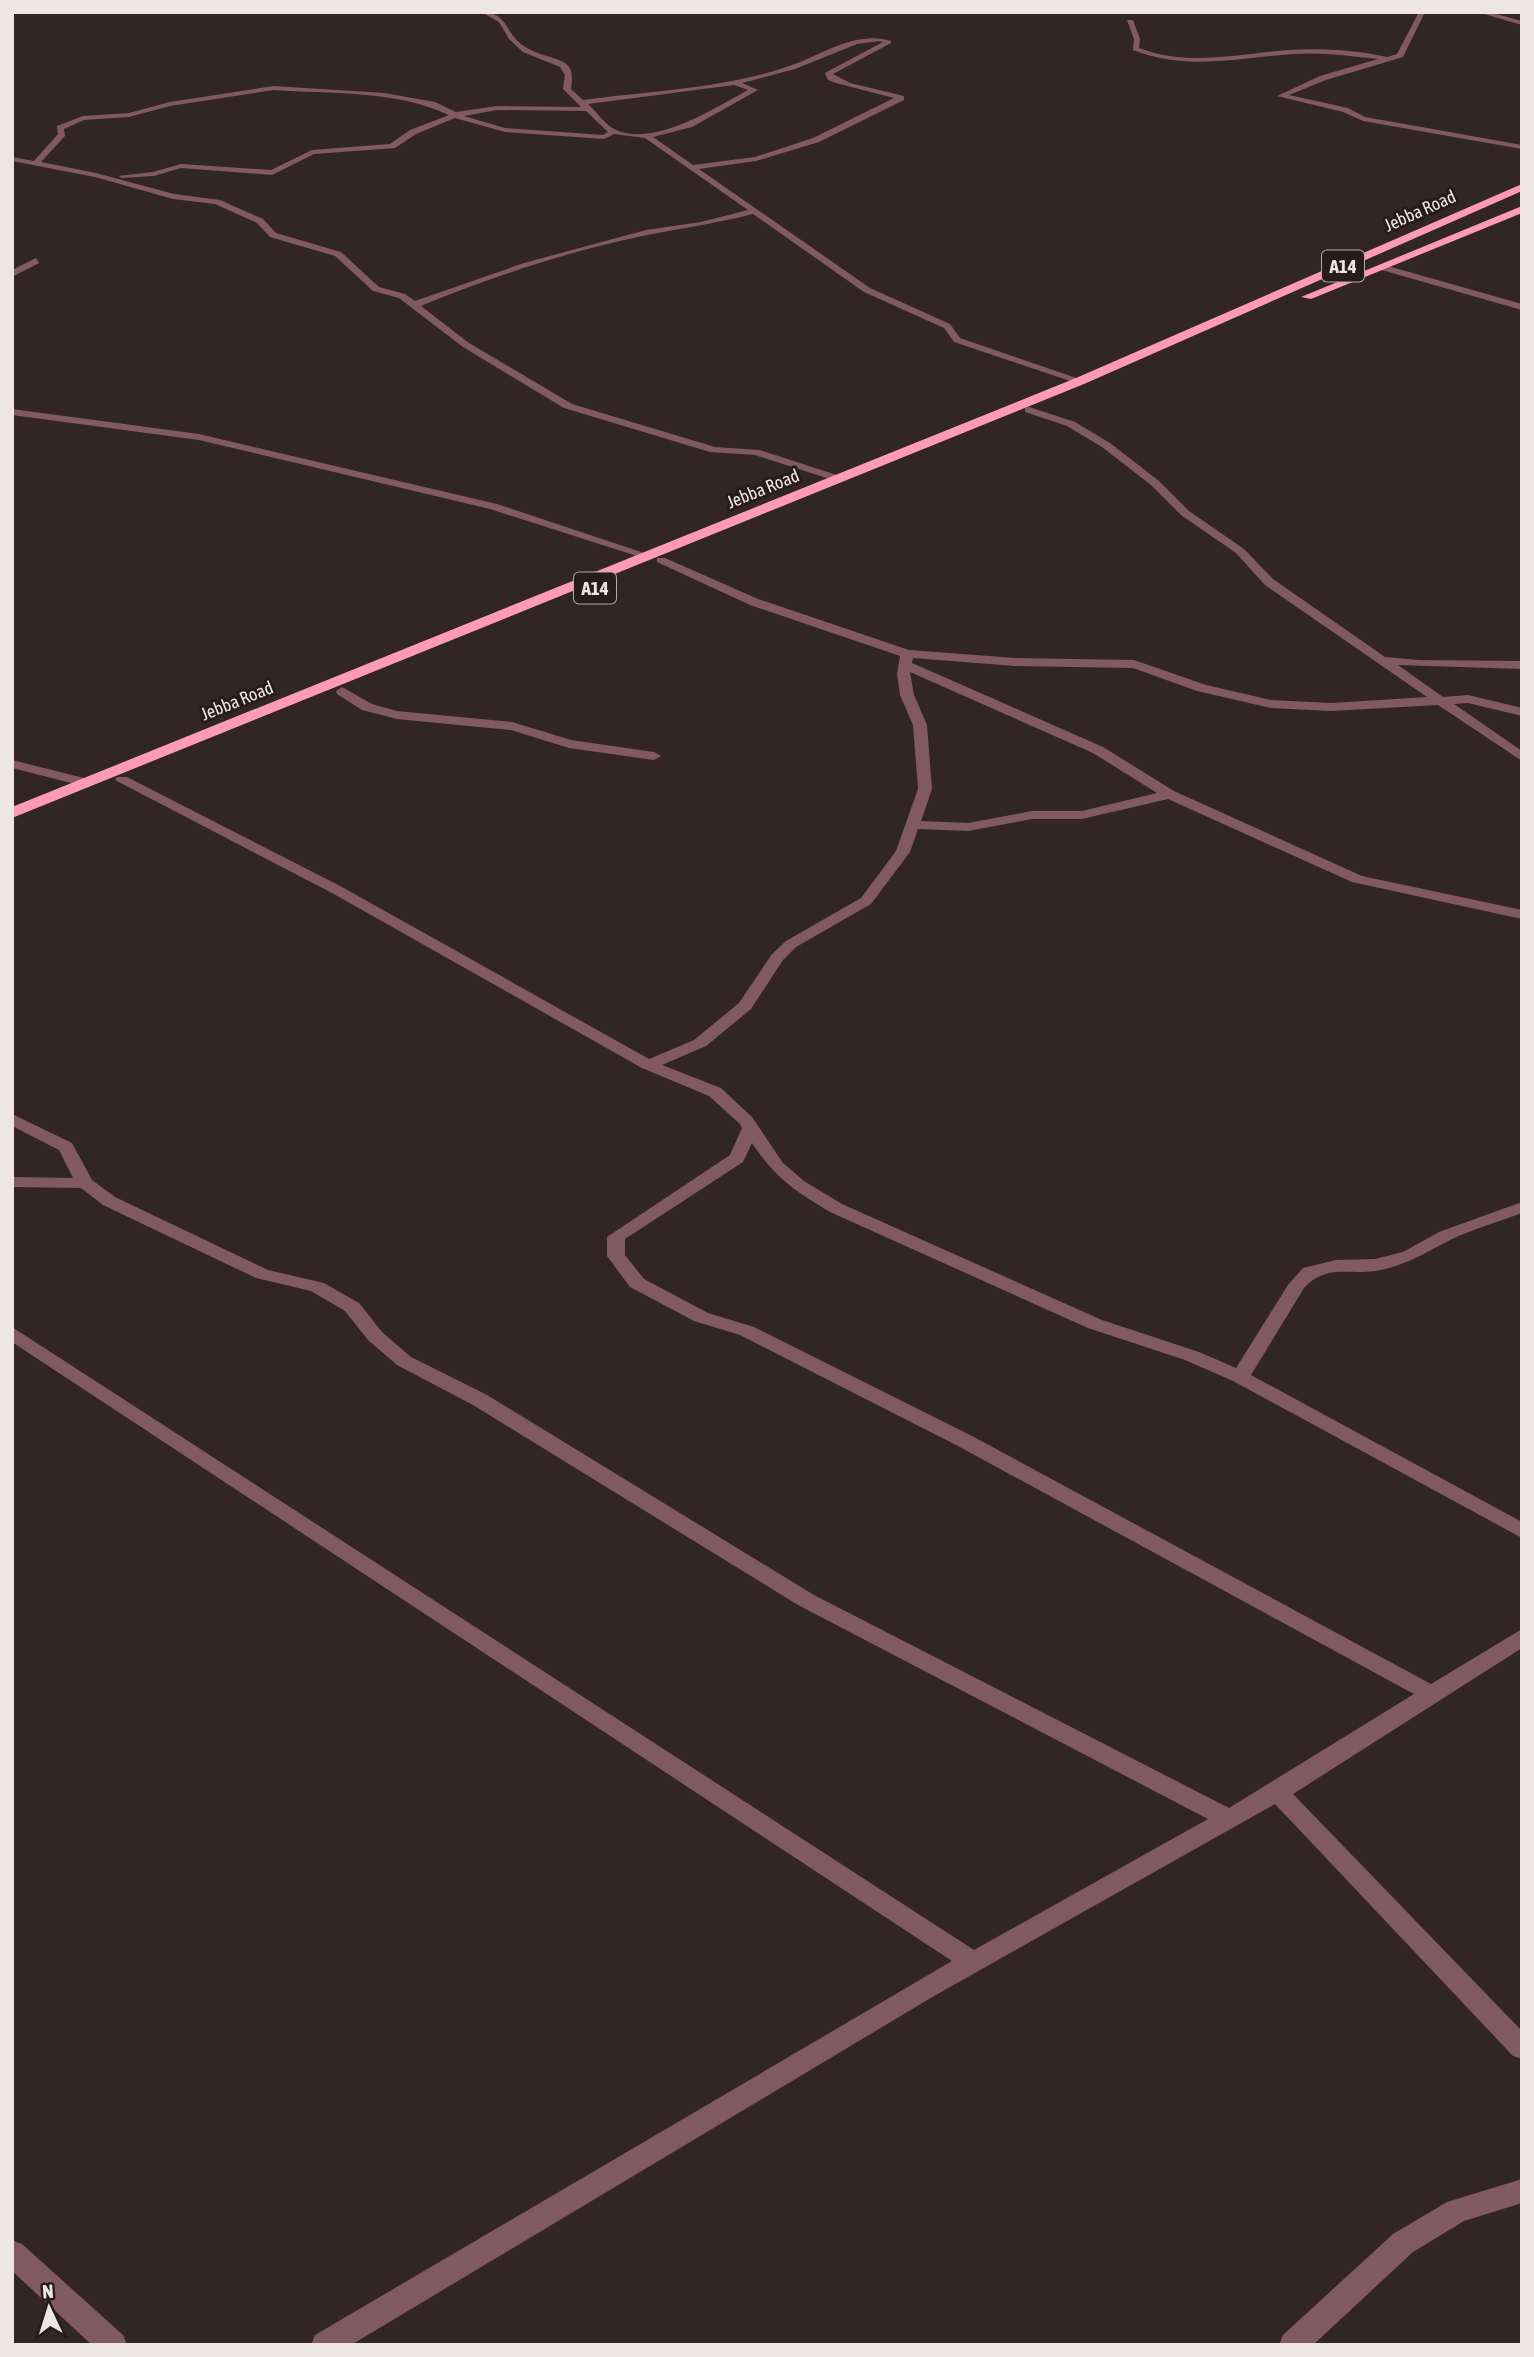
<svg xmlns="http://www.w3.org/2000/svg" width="1534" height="2357" font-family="'Asap Condensed',sans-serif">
<rect width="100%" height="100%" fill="#322528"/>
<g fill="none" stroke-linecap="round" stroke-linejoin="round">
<g fill="#815964" fill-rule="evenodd">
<path d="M481,12C507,12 504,30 521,44C536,56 555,56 565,63C574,69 572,80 571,89L583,100C655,90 731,89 800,62C829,50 860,31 891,41V43L833,74L850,83L904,96V100L819,142L756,161L699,169L870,288L950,324L960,338L1085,381L1076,383L954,342L944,328L864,292L753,214C718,223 683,228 647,235C573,250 490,277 421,306L469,343L572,404L715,447L760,450L843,477L845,479L839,482L755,455L710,452L564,408L463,347L399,298L373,291L335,256L270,237L257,223L215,204L173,199L95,177L12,161V157L34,161L58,134L57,126L83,116L129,113L170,102L274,86L384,93L435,102L456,112L497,106L581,107L563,89L565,75L560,67L523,52L509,39L499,22ZM879,41L883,42L825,73L828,80L836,83L894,98L813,138L755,157L693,165L653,137L692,127L758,90L742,83L795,69L857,44ZM734,85L748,90C715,108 654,147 616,130C606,126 596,111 588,104ZM274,90C331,94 396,90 449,115L410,130L390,144L312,150L271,170L181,164L153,172L118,176L122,178L154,176L181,168L272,175L314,154L395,148L416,134L455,118L505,132L604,139L614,134L645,138L748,210L701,222L646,230L524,263L415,301L405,294L379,287L341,252L276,233L263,219L220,200L174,194L96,173L41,162L65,136L64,129L84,120L129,117L170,106ZM497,110L586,111L608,132L603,135L505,128L464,116Z"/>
<path d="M1419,12H1425L1403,57L1326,80L1289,95L1348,108L1365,117L1522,145V149L1363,121L1343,112L1277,96L1320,76L1378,59C1349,56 1321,52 1292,54C1237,58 1186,71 1133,50L1134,39L1127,20H1133L1140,39L1139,48C1188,67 1238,54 1289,50C1321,48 1356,50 1387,57L1397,54Z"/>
<polygon points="1477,12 1489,12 1522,21 1522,25"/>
<polygon points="36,258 39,263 12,277 12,270"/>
<polygon points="1381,264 1522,304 1522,310 1378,269"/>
<path d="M1029,407L1075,422L1110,443L1159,481L1189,511L1244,549L1273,579L1385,657L1419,660L1522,661V669L1398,665L1443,697L1468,695L1522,708V716L1468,703L1454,704L1522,751V761L1438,705L1331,711L1271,708L1197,691L1133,668L1015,666L913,658L912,663L1103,747L1174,791L1362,876L1522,910V919L1352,882L1168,799L1082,819H1032L968,831L918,829L910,852L871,904L796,947L783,960L751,1009L706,1046L662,1065L721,1088L752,1117L783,1163L804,1181L842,1204L1102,1320L1199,1352L1236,1368L1288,1285L1303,1268L1336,1260L1375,1259L1403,1252L1439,1232L1522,1202V1213C1498,1222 1473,1229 1450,1240C1425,1253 1403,1267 1375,1271C1346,1275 1327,1264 1304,1288L1251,1375L1522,1522V1538L1233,1381L1185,1360L1088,1328L830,1212C794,1190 776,1179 752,1143L743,1162L625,1239V1255L644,1279L708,1313L754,1327L972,1436L1431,1684L1522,1629V1648L1293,1794L1522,2031V2059L1513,2056L1275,1804L934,1996L351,2345H311L315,2335L952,1961L12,1342V1327L974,1950L1208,1819L798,1605L473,1405L397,1365L368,1340L345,1311L311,1291L256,1278L103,1205L81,1188L12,1187V1177L73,1178L59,1150L12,1126V1114L72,1143L92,1180L115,1197L268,1270L324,1283L359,1303L382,1332L411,1357L487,1395L814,1595L1229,1808L1414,1694L958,1446L740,1335L694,1321L630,1287L607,1256V1237L730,1155L742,1128L740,1124L709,1096L642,1068L332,893L115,780L117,777H127L342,887L649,1059L694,1040L739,1003L772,954L786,941L861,898L896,851L918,789L913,725L900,695L897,674L900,656L750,605L657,562V558H665L758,599L909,650L1015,658L1134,660L1206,685L1271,700L1331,703L1427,697L1265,585L1236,553L1181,515L1151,485L1102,447L1067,426L1025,412V408ZM910,672L1093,753L1157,793L1082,811H1032L968,823L921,821L932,789L927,725L914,695Z"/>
<polygon points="12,409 199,434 497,504 653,556 643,558 490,509 199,440 12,415"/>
<polygon points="342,687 372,704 397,711 512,722 571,740 654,752 661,756 654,760 569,748 511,730 397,719 362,710 337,694 336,691"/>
<polygon points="12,760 92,780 94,783 87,787 12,768"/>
<polygon points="1522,2179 1522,2203 1464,2221 1413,2252 1313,2345 1279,2345 1283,2335 1393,2234 1447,2202"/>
<polygon points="12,2240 22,2244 123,2335 127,2345 92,2345 12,2271"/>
</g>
<g fill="#fc9ab7" fill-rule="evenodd">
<polygon points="1522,184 1522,191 1084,384 12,818 12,807 1076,378"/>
<polygon points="1522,206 1522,213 1311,299 1301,297"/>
</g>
</g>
<g text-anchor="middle" stroke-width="6" stroke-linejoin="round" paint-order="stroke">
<g font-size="18" fill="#eee5e7" stroke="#281b1e">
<text transform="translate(1420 211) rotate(-24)" y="6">Jebba Road</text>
<text transform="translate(763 489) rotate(-22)" y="6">Jebba Road</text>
<text transform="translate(237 701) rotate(-22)" y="6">Jebba Road</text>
</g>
<g fill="#281b1e" stroke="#b3a8ab" stroke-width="2">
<rect x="1322" y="250.5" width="42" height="31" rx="5"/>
<rect x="574" y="572.5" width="42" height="31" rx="5"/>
</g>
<g font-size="19" font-weight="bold" fill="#eee5e7">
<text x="1343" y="273">A14</text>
<text x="595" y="595">A14</text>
</g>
</g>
<rect width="1534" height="2357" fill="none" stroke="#eee5e7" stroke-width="28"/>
<g transform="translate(49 2308) rotate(356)" stroke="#281b1e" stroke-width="5" paint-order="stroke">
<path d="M0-5L12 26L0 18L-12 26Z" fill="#eee5e7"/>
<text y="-10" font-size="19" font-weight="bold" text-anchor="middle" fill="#eee5e7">N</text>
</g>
</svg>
